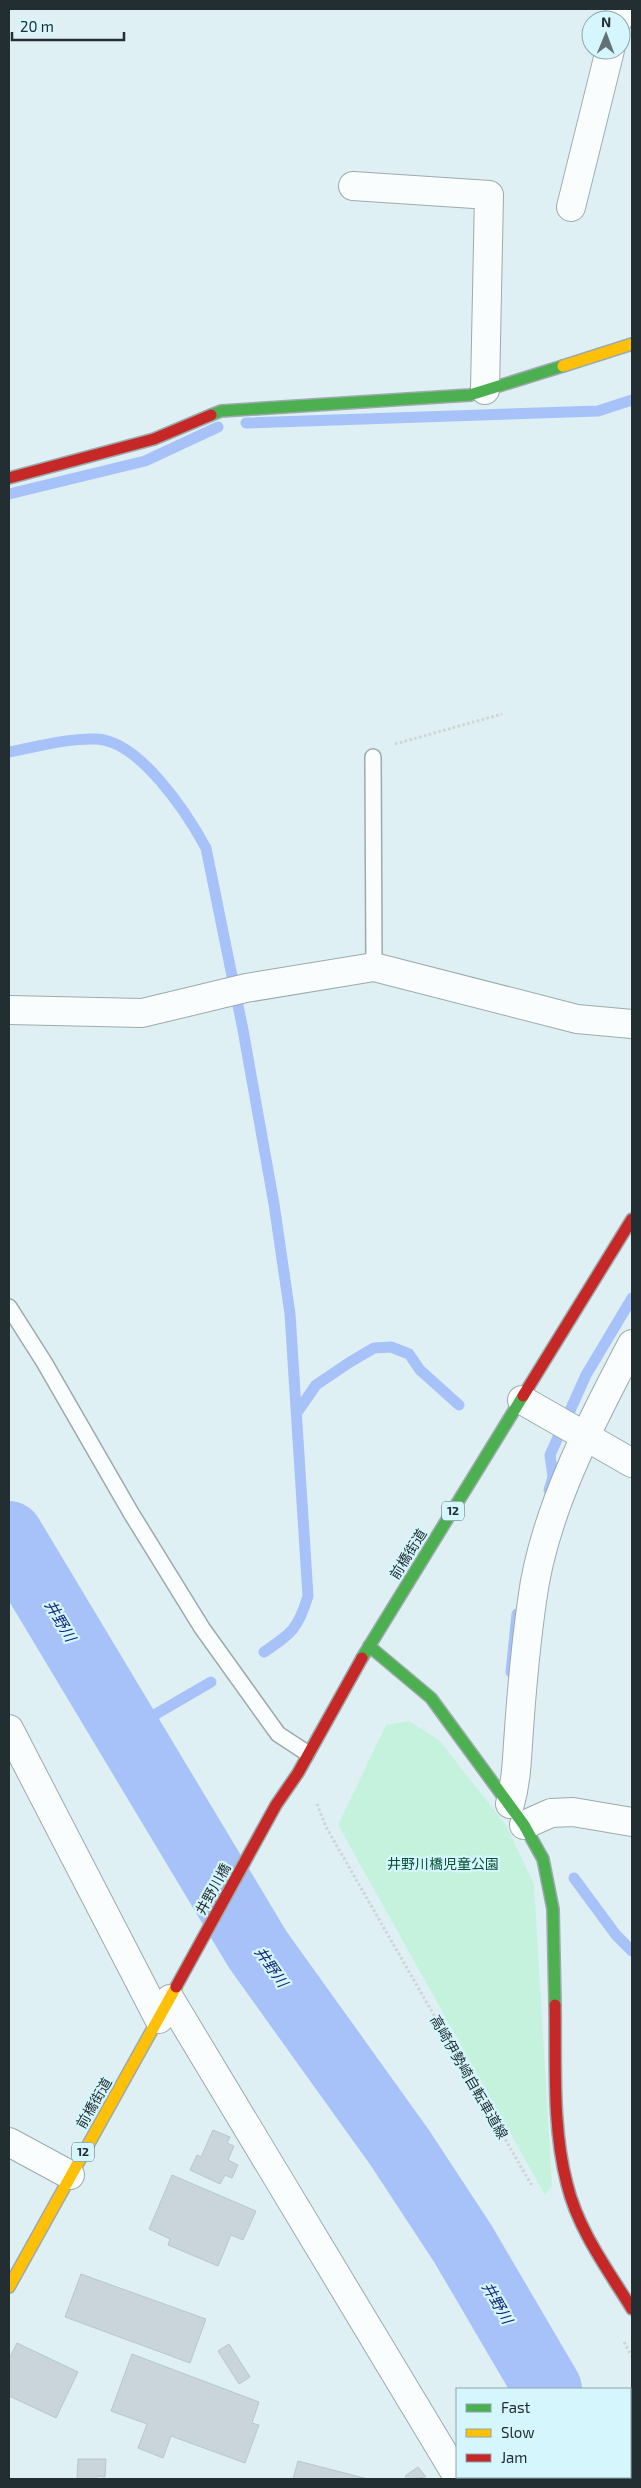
<svg xmlns="http://www.w3.org/2000/svg" width="641" height="2488" font-family="'Exo 2','Noto Sans JP',sans-serif">
<rect width="100%" height="100%" fill="#def0f4"/>
<polygon fill="#c5f2dd" points="409,1721 439,1740 506,1825 534,1884 552,2186 545,2195 338,1825 386,1725"/>
<g fill="none" stroke-linecap="round" stroke-linejoin="round">
<g stroke="#a7c2f9" stroke-width="11">
<polyline points="246,423 598,411 632,400"/>
<polyline points="9,494 145,461 218,427"/>
<path d="M9,752C36,747 68,738 96,739C139,740 187,813 206,848L243,1030L274,1204L290,1314L308,1596C298,1629 292,1633 264,1652"/>
<polyline points="298,1411 316,1385 350,1362 374,1348 391,1347 409,1354 420,1370 459,1405"/>
<polyline points="549,1490 553,1477 550,1455 586,1375 632,1298"/>
<polyline points="511,1672 517,1614"/>
<polyline points="125,1732 211,1682"/>
<polyline points="574,1878 616,1935 632,1951"/>
</g>
<g stroke="#a7c2f9" stroke-width="68">
<polyline points="9,1535 258,1950 400,2148 463,2244 548,2389"/>
<polyline points="600,2477 601,2479"/>
</g>
</g>
<g fill="#c9d5db" stroke="#bac7cb">
<polygon points="213,2130 230,2137 227,2143 234,2146 228,2160 238,2165 232,2178 225,2175 220,2184 190,2170 197,2155 201,2157"/>
<polygon points="172,2175 256,2211 243,2240 231,2235 218,2266 168,2245 170,2239 149,2229"/>
<polygon points="81,2274 206,2319 190,2363 65,2317"/>
<polygon points="17,2343 78,2372 56,2418 9,2396 9,2359"/>
<polygon points="229,2344 250,2377 239,2384 218,2351"/>
<polygon points="132,2354 259,2402 252,2423 259,2425 245,2463 171,2436 163,2458 138,2448 147,2424 111,2411"/>
<polygon points="78,2459 106,2459 105,2477 97,2476 97,2479 77,2479"/>
<polygon points="298,2461 368,2479 293,2479"/>
<polygon points="418,2467 426,2477 407,2479 405,2476"/>
</g>
<g fill="none" stroke-linecap="round" stroke-linejoin="round">
<g stroke="#9daaad" stroke-width="18">
<g id="lane">
<polyline points="373,757 374,967"/>
<polyline points="9,1307 44,1362 131,1513 202,1628 278,1734 307,1753"/>
</g>
</g>
<g stroke="#9daaad" stroke-width="30">
<g id="street">
<polyline points="618,20 621,9"/>
<polyline points="353,186 489,195 485,390"/>
<polyline points="571,207 610,50"/>
<polyline points="9,1010 142,1013 246,988 374,967 577,1019 632,1024"/>
<polyline points="522,1400 632,1463"/>
<polyline points="9,1729 159,2019"/>
<path d="M510,1804C517,1779 517,1755 519,1729C522,1687 526,1643 532,1601C543,1513 591,1422 632,1344"/>
<polyline points="524,1825 551,1813 573,1812 632,1822"/>
<polyline points="170,1999 459,2479"/>
<polyline points="9,2142 70,2175"/>
</g>
</g>
<g stroke="#9daaad" stroke-width="14">
<g id="fast">
<polyline points="211,415 221,411 470,395 563,366"/>
<polyline points="369,1646 431,1698 524,1825 543,1859 553,1909 555,2005"/>
<polyline points="362,1658 523,1396"/>
</g>
</g>
<g stroke="#9daaad" stroke-width="14">
<g id="slow">
<polyline points="563,366 632,344"/>
<polyline points="9,2287 176,1987"/>
</g>
</g>
<g stroke="#9daaad" stroke-width="14">
<g id="jam">
<polyline points="9,478 154,439 211,415"/>
<polyline points="523,1396 632,1219"/>
<polyline points="176,1987 276,1805 298,1773 362,1658"/>
<path d="M555,2005C556,2064 552,2127 567,2184C578,2230 608,2270 632,2309"/>
</g>
</g>
<g stroke="#cfd4d5" stroke-width="3" stroke-dasharray="2.5 2.5" stroke-linecap="butt">
<polyline points="395,744 502,714"/>
<polyline points="317,1804 326,1827 532,2186"/>
<polyline points="624,2342 632,2357"/>
</g>
<use href="#lane" stroke="#fafdfd" stroke-width="15"/>
<use href="#street" stroke="#fafdfd" stroke-width="28"/>
<use href="#fast" stroke="#4caf50" stroke-width="11"/>
<use href="#slow" stroke="#ffc107" stroke-width="11"/>
<use href="#jam" stroke="#c62828" stroke-width="11"/>
</g>
<g text-anchor="middle" stroke-width="4.5" stroke-linejoin="round" paint-order="stroke">
<g fill="#d5f6fd" stroke="#586a6e" stroke-width="1">
<rect x="442" y="1501.5" width="22" height="19" rx="4"/>
<rect x="72" y="2142.5" width="22" height="19" rx="4"/>
</g>
<g font-size="12" font-weight="bold" fill="#222e31">
<text x="453" y="1515">12</text>
<text x="83" y="2156">12</text>
</g>
<g font-size="14" fill="#222e31" stroke="#d5f6fd">
<text transform="translate(408 1554) rotate(-58)" y="5">前橋街道</text>
<text transform="translate(213 1889) rotate(-61)" y="5">井野川橋</text>
<text transform="translate(469 2077) rotate(60)" y="5">高崎伊勢崎自転車道線</text>
<text transform="translate(94 2103) rotate(-60)" y="5">前橋街道</text>
</g>
<g font-size="14" fill="#065131" stroke="#d5f6fd">
<text x="443" y="1869">井野川橋児童公園</text>
</g>
<g font-size="15" font-style="italic" fill="#12287d" stroke="#d5f6fd">
<text transform="translate(60 1621) rotate(59)" y="5">井野川</text>
<text transform="translate(271 1967) rotate(55)" y="5">井野川</text>
<text transform="translate(497 2303) rotate(60)" y="5">井野川</text>
</g>
</g>
<rect width="641" height="2488" fill="none" stroke="#222e31" stroke-width="20"/>
<rect x="456" y="2388" width="175" height="90" fill="#d5f6fd" stroke="#8da6ab"/>
<rect x="466" y="2404" width="25" height="8" fill="#4caf50" stroke="#8da6ab"/>
<text x="501" y="2413" font-size="15" fill="#222e31">Fast</text>
<rect x="466" y="2429" width="25" height="8" fill="#ffc107" stroke="#8da6ab"/>
<text x="501" y="2438" font-size="15" fill="#222e31">Slow</text>
<rect x="466" y="2454" width="25" height="8" fill="#c62828" stroke="#8da6ab"/>
<text x="501" y="2463" font-size="15" fill="#222e31">Jam</text>
<g transform="translate(606 35) rotate(1)"><circle r="24" fill="#d5f6fd" stroke="#8da6ab"/>
<path d="M0-4L9 19L0 12L-9 19Z" fill="#647275"/>
<text y="-8" font-size="14" font-weight="bold" text-anchor="middle" fill="#222e31">N</text>
</g>
<path d="M12 32v8h112v-8" fill="none" stroke="#222e31" stroke-width="2.5"/>
<text x="20" y="32" font-size="15" fill="#222e31" stroke="#d5f6fd" stroke-width="4" paint-order="stroke">20 m</text>
</svg>
